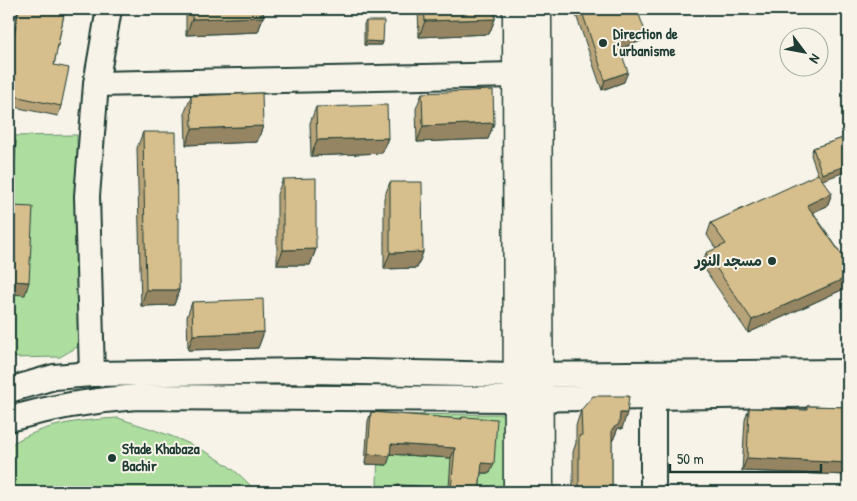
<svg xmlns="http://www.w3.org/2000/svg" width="857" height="501" font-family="'Patrick Hand','Playpen Sans Arabic',sans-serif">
<rect width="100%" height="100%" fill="#f7f3e8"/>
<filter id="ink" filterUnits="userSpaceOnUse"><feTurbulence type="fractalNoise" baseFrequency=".02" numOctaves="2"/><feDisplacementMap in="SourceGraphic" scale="10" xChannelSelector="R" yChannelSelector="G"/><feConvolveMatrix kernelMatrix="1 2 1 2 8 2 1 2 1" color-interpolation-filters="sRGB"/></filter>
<g filter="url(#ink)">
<g fill="#adde9f" stroke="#668e6a">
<polygon points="77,135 79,346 60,357 9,358 9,136"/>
<polygon points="503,414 503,492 377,492 378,415"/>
<path d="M118,418C167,434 222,450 256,492H9V445C48,423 74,421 118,418Z"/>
</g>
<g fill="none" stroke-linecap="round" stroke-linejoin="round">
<g stroke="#1f3d34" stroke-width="28">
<g id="street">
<polyline points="96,84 516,75"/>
<polyline points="92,374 87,196 96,84 109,9"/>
<polyline points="9,390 54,377 92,374 310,371 518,375 848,372"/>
<path d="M9,419C52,407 93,400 137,397L518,399L848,394"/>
<polyline points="653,492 653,381"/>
</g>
</g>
<g stroke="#1f3d34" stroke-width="31">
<g id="secondary">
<polyline points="517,9 518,492"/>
<polyline points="537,9 539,492"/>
</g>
</g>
<use href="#street" stroke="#f7f3e8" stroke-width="24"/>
<use href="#secondary" stroke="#f7f3e8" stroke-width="28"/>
</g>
<g fill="#b8a379" stroke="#1f3d34">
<polygon points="18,9 65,9 54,65 61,106 58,116 9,106 9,54"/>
<polygon points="186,9 263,9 263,17 258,32 186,35"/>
<polygon points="418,9 495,9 495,19 489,34 419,37"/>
<polygon points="576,9 608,9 609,14 645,31 641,41 620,49 624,82 602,90 575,12"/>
<polygon points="366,21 382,45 364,45 364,24"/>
<polygon points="422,93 494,123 488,139 417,142 416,109"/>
<polygon points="191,96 263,126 257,142 186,145 185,112"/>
<polygon points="316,107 388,138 382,153 311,156 310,123"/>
<polygon points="143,132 177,219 179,290 174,305 141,306 137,148"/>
<polygon points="846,137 822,180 832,193 827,206 813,212 848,264 848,287 748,333 702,265 706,253 716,249 707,235 711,223 818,175 811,155 813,148"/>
<polygon points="283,179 316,249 310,265 277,265 277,194"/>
<polygon points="390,182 423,252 417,268 384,269 384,198"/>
<polygon points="192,302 264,332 258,348 188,350 187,317"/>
<polygon points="807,406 848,407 848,475 742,471 745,420 749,408 805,410"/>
<polygon points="581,410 622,429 618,428 613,440 612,441 612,492 573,492 573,452 576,443 576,426"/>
<polygon points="371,412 461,419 462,417 490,473 481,473 479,492 395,492 398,485 449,488 451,458 390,454 387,465 365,464 368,421"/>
</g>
<g fill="#968563" stroke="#1f3d34">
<polygon points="263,17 258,32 186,35 192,19"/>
<polygon points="495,19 489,34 419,37 425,21"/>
<polygon points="645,31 641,41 613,51 617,41"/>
<polygon points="366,41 383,42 382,45 364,45"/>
<polygon points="628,72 624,82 602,90 605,80"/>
<polygon points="494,123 488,139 417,142 423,126"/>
<polygon points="263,126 257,142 186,145 192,129"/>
<polygon points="388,138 382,153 311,156 317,140"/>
<polygon points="848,165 848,171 820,181 822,174"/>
<polygon points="832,193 827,206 803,217 807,205"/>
<polygon points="316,249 310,265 277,265 283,250"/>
<polygon points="423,252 417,268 384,269 390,253"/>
<polygon points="848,277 848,287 748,333 752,320"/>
<polygon points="9,281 29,282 25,295 9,294"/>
<polygon points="146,290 179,290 174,305 141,306"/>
<polygon points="264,332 258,348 188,350 193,335"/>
<polygon points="620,413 627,413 622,429 618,428 613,440 606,445 612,429"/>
<polygon points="391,444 455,448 451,458 388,454"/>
<polygon points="368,454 390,456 387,465 365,464"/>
<polygon points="747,458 848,463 848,475 742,471"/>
<polygon points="482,463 494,464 490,473 478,473"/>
</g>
<g fill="#d6be8d" stroke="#1f3d34">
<polygon points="19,9 65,9 54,65 69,68 61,106 9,95 9,63"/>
<polygon points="192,9 263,9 263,17 192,19"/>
<polygon points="424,9 495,9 495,19 425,21"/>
<polygon points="581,9 608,9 609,14 623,9 637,9 645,31 617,41 628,72 605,80"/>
<polygon points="366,21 384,21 383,42 366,41"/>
<polygon points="493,90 494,123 423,126 422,93"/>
<polygon points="262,93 263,126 192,129 191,96"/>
<polygon points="387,105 388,138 317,140 316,107"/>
<polygon points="143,132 176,132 177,219 179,219 179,290 146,290"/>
<polygon points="846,137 848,143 848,165 822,174 813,148"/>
<polygon points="9,140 16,141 12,206 33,207 29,282 9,281"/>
<polygon points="818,174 832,193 807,205 848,264 848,277 752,320 706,253 726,244 711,223"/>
<polygon points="316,178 316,249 283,250 283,179"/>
<polygon points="390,182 422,182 423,252 390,253"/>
<polygon points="263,299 264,332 193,335 192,302"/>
<polygon points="593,396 629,396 627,413 620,413 619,424 612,429 612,492 579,492 579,436 582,435 581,410"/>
<polygon points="807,406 848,407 848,463 747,458 749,408 807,410"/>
<polygon points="371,412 462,419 462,417 497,419 494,464 482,463 479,492 397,492 398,485 451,489 455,448 391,444 390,456 368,454"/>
</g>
</g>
<g fill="#1f3d34" stroke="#f7f3e8" stroke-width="2">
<circle cx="603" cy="43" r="5"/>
<circle cx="772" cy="261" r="5"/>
<circle cx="112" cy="458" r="5"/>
</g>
<g text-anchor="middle" stroke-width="4" stroke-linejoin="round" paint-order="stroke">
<g font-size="15" font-weight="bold" fill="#1f3d34" stroke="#f7f3e8" text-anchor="start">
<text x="613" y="39">Direction de<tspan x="613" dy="17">l'urbanisme</tspan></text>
<text x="762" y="266" text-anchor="end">مسجد النور</text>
<text x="122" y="454">Stade Khabaza<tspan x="122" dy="17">Bachir</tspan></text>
</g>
</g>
<rect width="857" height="501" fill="none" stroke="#f7f3e8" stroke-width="30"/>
<rect x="15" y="15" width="827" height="471" fill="none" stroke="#1f3d34" stroke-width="2" filter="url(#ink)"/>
<g transform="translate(804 52) rotate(122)"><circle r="24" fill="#f7f3e8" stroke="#a1aaa0"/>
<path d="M0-4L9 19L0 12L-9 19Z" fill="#1f3d34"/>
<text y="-8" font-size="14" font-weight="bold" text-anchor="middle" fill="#1f3d34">N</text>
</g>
<path d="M670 464v8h151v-8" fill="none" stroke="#1f3d34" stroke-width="2.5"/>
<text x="677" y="464" font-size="15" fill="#1f3d34" stroke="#f7f3e8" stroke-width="4" paint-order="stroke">50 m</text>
</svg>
